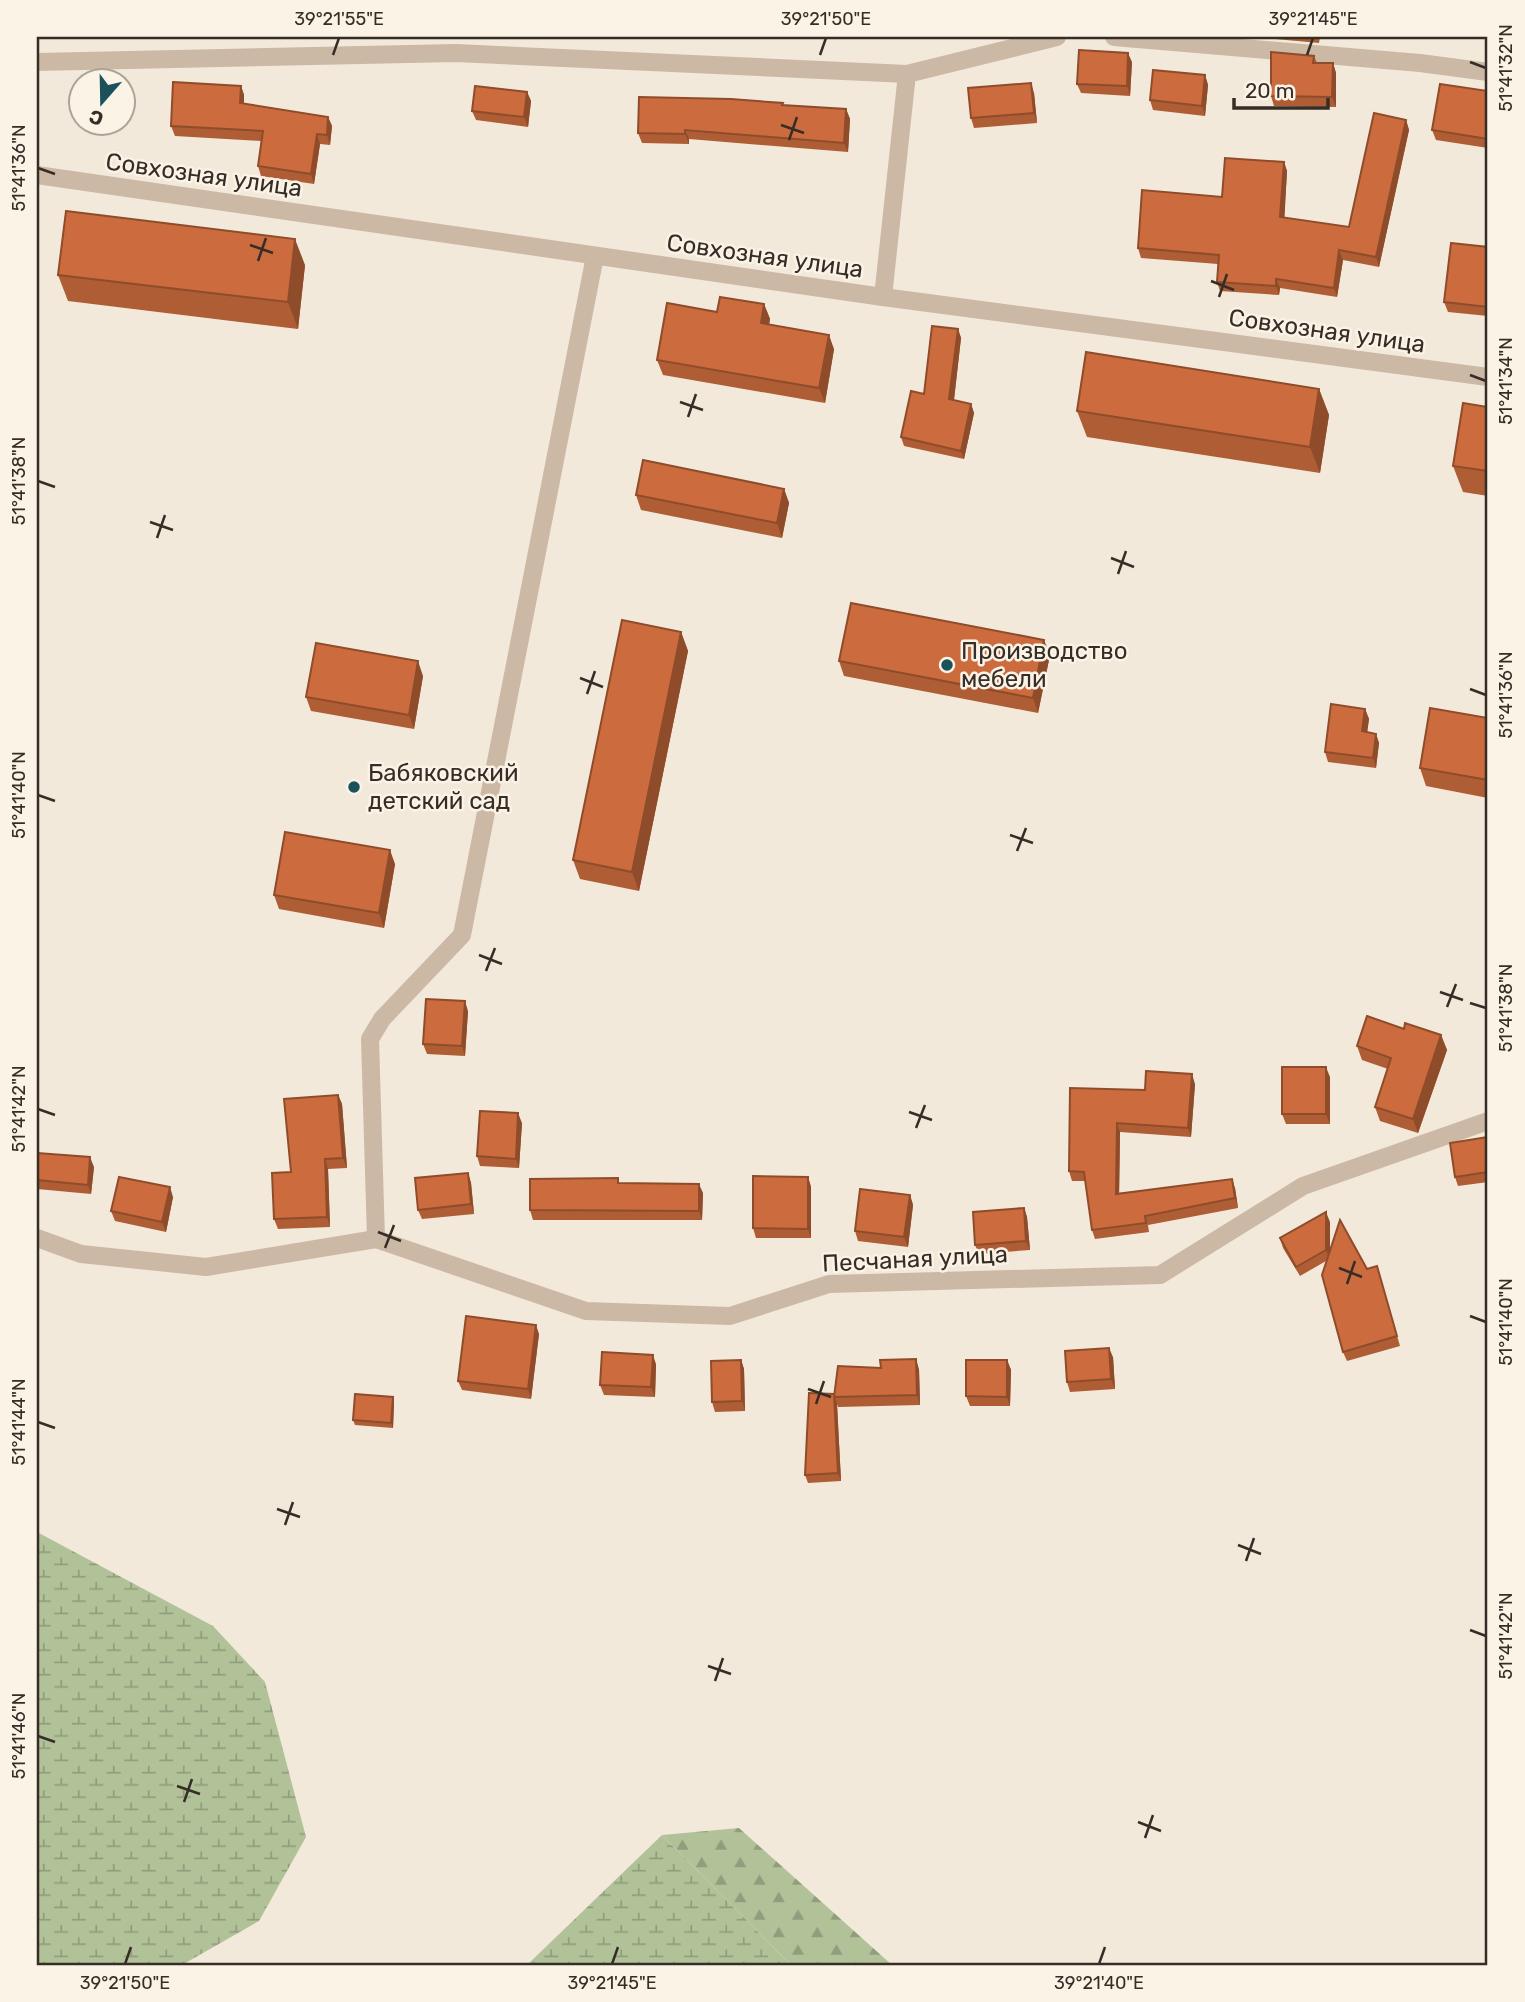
<svg xmlns="http://www.w3.org/2000/svg" width="1525" height="2002" font-family="Rubik,sans-serif">
<defs>
<pattern id="forest-firs" width="22" height="20" patternUnits="userSpaceOnUse" patternTransform="scale(1.75)"><rect width="22" height="20" fill="#b1c299"/><path d="M5 1l3.5 6h-7zM16 11l3.5 6h-7z" fill="#919e7d"/></pattern>
<pattern id="wetland-marsh" width="20" height="14" patternUnits="userSpaceOnUse" patternTransform="scale(1.75)"><rect width="20" height="14" fill="#b1c299"/><path d="M1 5h8M5 5V1M11 12h8M15 12V8" fill="none" stroke="#919e7d"/></pattern>
</defs>
<rect width="100%" height="100%" fill="#f3e9da"/>
<polygon fill="url(#forest-firs)" points="739,1828 892,1965 791,1965 662,1835"/>
<g fill="url(#wetland-marsh)">
<polygon points="37,1532 213,1626 265,1682 306,1837 259,1921 182,1965 37,1965"/>
<polygon points="662,1835 791,1965 527,1965"/>
</g>
<g fill="none" stroke-linecap="round" stroke-linejoin="round">
<g stroke="#cbb9a5" stroke-width="18">
<polyline points="1114,37 1420,63 1488,72"/>
<polyline points="37,62 456,53 907,74 1057,37"/>
<polyline points="37,175 883,297 1488,377"/>
<polyline points="883,297 907,74"/>
<polyline points="37,1238 81,1254 206,1267 376,1239 586,1311 730,1316 829,1284 1160,1275 1303,1186 1488,1121"/>
<polyline points="376,1239 370,1039 382,1019 462,935 595,256"/>
</g>
</g>
<g fill="#af5d35">
<polygon points="1275,37 1320,37 1319,43 1275,39"/>
<polygon points="1314,56 1317,63 1333,63 1336,73 1336,107 1274,106 1271,96"/>
<polygon points="1132,62 1130,96 1081,93 1077,84"/>
<polygon points="1205,75 1208,85 1205,116 1153,110 1150,100"/>
<polygon points="241,86 244,95 244,104 328,117 332,126 330,145 320,144 314,184 261,176 258,166 261,141 175,136 171,126"/>
<polygon points="1488,91 1488,148 1436,140 1432,130"/>
<polygon points="527,92 531,101 528,127 476,120 472,111"/>
<polygon points="1034,93 1037,123 974,128 971,118"/>
<polygon points="783,105 846,109 850,119 848,152 689,139 689,144 642,143 638,133"/>
<polygon points="1406,120 1409,130 1379,267 1343,260 1337,297 1280,288 1279,295 1220,291 1217,282 1218,264 1141,258 1138,248 1222,197 1284,162 1287,171 1284,218 1349,227"/>
<polygon points="1488,247 1488,316 1448,312 1444,302"/>
<polygon points="305,265 298,329 68,301 58,275"/>
<polygon points="764,304 770,319 769,324 834,349 825,403 663,375 657,360 717,312"/>
<polygon points="958,329 961,338 954,400 971,404 974,413 964,459 904,446 901,437"/>
<polygon points="1319,389 1329,415 1320,473 1087,437 1077,411"/>
<polygon points="1488,407 1488,496 1463,492 1453,466"/>
<polygon points="784,489 789,503 782,538 641,510 636,495"/>
<polygon points="681,632 688,651 639,891 580,879 573,860"/>
<polygon points="1050,655 1038,713 844,676 839,661"/>
<polygon points="423,676 414,729 311,711 306,697"/>
<polygon points="1365,709 1369,719 1367,732 1376,734 1379,743 1376,768 1328,762 1325,752"/>
<polygon points="1488,718 1488,798 1426,786 1420,768"/>
<polygon points="395,864 384,928 279,909 274,895"/>
<polygon points="468,1011 465,1056 427,1054 423,1044"/>
<polygon points="1441,1035 1447,1050 1418,1133 1380,1121 1375,1107 1388,1069 1362,1060 1357,1046"/>
<polygon points="1330,1077 1330,1124 1286,1124 1282,1114"/>
<polygon points="1195,1084 1191,1137 1120,1132 1119,1193 1235,1188 1238,1208 1148,1225 1149,1232 1095,1239 1092,1230 1085,1181 1072,1181 1069,1171 1145,1090"/>
<polygon points="338,1095 342,1104 347,1168 328,1169 330,1227 278,1229 274,1219 291,1172"/>
<polygon points="522,1123 519,1168 480,1166 477,1156"/>
<polygon points="1488,1137 1488,1182 1458,1186 1455,1177"/>
<polygon points="37,1153 94,1167 91,1194 37,1189"/>
<polygon points="468,1173 471,1183 474,1214 422,1219 418,1210"/>
<polygon points="808,1177 811,1187 811,1238 756,1238 753,1228"/>
<polygon points="703,1193 702,1220 533,1220 530,1210"/>
<polygon points="910,1195 913,1205 908,1247 858,1241 855,1231"/>
<polygon points="173,1197 166,1232 115,1221 111,1211"/>
<polygon points="1024,1208 1027,1217 1030,1250 979,1254 975,1245"/>
<polygon points="1330,1222 1330,1252 1380,1276 1400,1346 1347,1361 1343,1352 1326,1261 1300,1276 1283,1248 1280,1238"/>
<polygon points="539,1334 531,1399 462,1390 458,1381"/>
<polygon points="1113,1357 1115,1389 1070,1392 1067,1382"/>
<polygon points="741,1360 744,1369 745,1411 715,1412 712,1402"/>
<polygon points="1007,1360 1011,1370 1010,1406 970,1406 966,1396"/>
<polygon points="656,1364 655,1397 604,1395 600,1385"/>
<polygon points="919,1369 920,1405 838,1407 837,1404 841,1481 808,1483 805,1475 834,1394"/>
<polygon points="393,1397 394,1402 393,1428 355,1425 353,1420"/>
</g>
<g fill="#8f4c2b">
<polygon points="1128,53 1132,62 1130,96 1127,86"/>
<polygon points="1333,63 1336,73 1336,107 1332,97"/>
<polygon points="1205,75 1208,85 1205,116 1202,106"/>
<polygon points="1031,83 1034,93 1037,123 1034,113"/>
<polygon points="241,86 244,95 244,113 240,103"/>
<polygon points="527,92 531,101 528,127 524,117"/>
<polygon points="846,109 850,119 848,152 844,143"/>
<polygon points="328,117 332,126 330,145 327,135"/>
<polygon points="1406,120 1409,130 1379,267 1376,257"/>
<polygon points="685,130 689,139 689,144 685,134"/>
<polygon points="317,134 320,144 314,184 311,174"/>
<polygon points="1284,162 1287,171 1284,227 1280,217"/>
<polygon points="295,239 305,265 298,329 288,302"/>
<polygon points="1339,250 1343,260 1337,297 1334,288"/>
<polygon points="1276,279 1280,288 1279,295 1276,286"/>
<polygon points="764,304 770,319 767,337 761,323"/>
<polygon points="958,329 961,338 953,408 949,399"/>
<polygon points="829,335 834,349 825,403 819,388"/>
<polygon points="1319,389 1329,415 1320,473 1310,447"/>
<polygon points="971,404 974,413 964,459 961,451"/>
<polygon points="784,489 789,503 782,538 777,523"/>
<polygon points="681,632 688,651 639,891 632,872"/>
<polygon points="1044,640 1050,655 1038,713 1033,698"/>
<polygon points="418,661 423,676 414,729 409,715"/>
<polygon points="1365,709 1369,719 1366,741 1362,731"/>
<polygon points="1376,734 1379,743 1376,768 1373,758"/>
<polygon points="390,850 395,864 384,928 379,913"/>
<polygon points="465,1001 468,1011 465,1056 462,1046"/>
<polygon points="1441,1035 1447,1050 1418,1133 1413,1119"/>
<polygon points="1326,1067 1330,1077 1330,1124 1326,1114"/>
<polygon points="1192,1074 1195,1084 1191,1137 1188,1128"/>
<polygon points="338,1095 342,1104 347,1168 343,1158"/>
<polygon points="518,1113 522,1123 519,1168 516,1159"/>
<polygon points="1117,1123 1120,1132 1119,1203 1116,1194"/>
<polygon points="90,1157 94,1167 91,1194 88,1185"/>
<polygon points="325,1159 328,1169 330,1227 327,1217"/>
<polygon points="468,1173 471,1183 474,1214 471,1204"/>
<polygon points="808,1177 811,1187 811,1238 808,1229"/>
<polygon points="1232,1179 1235,1188 1238,1208 1235,1198"/>
<polygon points="699,1184 703,1193 702,1220 699,1211"/>
<polygon points="170,1187 173,1197 166,1232 162,1222"/>
<polygon points="910,1195 913,1205 908,1247 904,1237"/>
<polygon points="1024,1208 1027,1217 1030,1250 1026,1241"/>
<polygon points="1326,1212 1330,1222 1330,1260 1326,1250"/>
<polygon points="536,1325 539,1334 531,1399 528,1389"/>
<polygon points="1109,1348 1113,1357 1115,1389 1111,1379"/>
<polygon points="653,1355 656,1364 655,1397 651,1387"/>
<polygon points="916,1359 919,1369 920,1405 917,1395"/>
<polygon points="741,1360 744,1369 745,1411 742,1401"/>
<polygon points="1007,1360 1011,1370 1010,1406 1007,1397"/>
<polygon points="834,1394 837,1404 841,1481 838,1473"/>
<polygon points="393,1397 394,1402 393,1428 391,1423"/>
</g>
<g fill="#cc6c3e" stroke="#8f4c2b" stroke-width="2">
<polygon points="1079,50 1128,53 1127,86 1077,84"/>
<polygon points="1271,52 1314,56 1313,63 1333,63 1332,97 1271,96"/>
<polygon points="1153,70 1205,75 1202,106 1150,100"/>
<polygon points="173,82 241,86 240,103 328,117 327,135 317,134 311,174 258,166 263,131 171,126"/>
<polygon points="1031,83 1034,113 971,118 968,88"/>
<polygon points="1440,84 1488,91 1488,139 1432,130"/>
<polygon points="475,86 527,92 524,117 472,111"/>
<polygon points="639,97 731,99 783,103 782,105 846,109 844,143 685,130 685,134 638,133"/>
<polygon points="1374,113 1406,120 1376,257 1339,250 1334,288 1276,279 1276,286 1217,282 1219,255 1138,248 1142,190 1222,197 1225,158 1284,162 1280,217 1349,227"/>
<polygon points="66,211 295,239 288,302 58,275"/>
<polygon points="1451,243 1488,247 1488,307 1444,302"/>
<polygon points="720,297 764,304 761,323 829,335 819,388 657,360 667,303 717,312"/>
<polygon points="932,326 958,329 949,399 971,404 961,451 901,437 911,391 924,394"/>
<polygon points="1086,352 1319,389 1310,447 1077,411"/>
<polygon points="1463,403 1488,407 1488,471 1453,466"/>
<polygon points="643,460 784,489 777,523 636,495"/>
<polygon points="851,603 1044,640 1033,698 839,661"/>
<polygon points="622,620 681,632 632,872 573,860"/>
<polygon points="316,643 418,661 409,715 306,697"/>
<polygon points="1331,704 1365,709 1362,731 1376,734 1373,758 1325,752"/>
<polygon points="1430,708 1488,718 1488,780 1420,768"/>
<polygon points="285,832 390,850 379,913 274,895"/>
<polygon points="426,999 465,1001 462,1046 423,1044"/>
<polygon points="1367,1016 1404,1029 1405,1023 1441,1035 1413,1119 1375,1107 1391,1058 1357,1046"/>
<rect x="1282" y="1067" width="44" height="47"/>
<polygon points="1146,1071 1192,1074 1188,1128 1117,1123 1116,1194 1232,1179 1235,1198 1145,1216 1146,1223 1092,1230 1084,1172 1069,1171 1070,1088 1145,1090"/>
<polygon points="338,1095 343,1158 325,1159 327,1217 274,1219 272,1173 291,1172 284,1099"/>
<polygon points="480,1111 518,1113 516,1159 477,1156"/>
<polygon points="1488,1137 1488,1172 1455,1177 1450,1143"/>
<polygon points="37,1153 90,1157 88,1185 37,1180"/>
<polygon points="468,1173 471,1204 418,1210 415,1178"/>
<polygon points="753,1176 808,1177 808,1229 753,1228"/>
<polygon points="119,1177 170,1187 162,1222 111,1211"/>
<polygon points="618,1178 618,1183 699,1184 699,1211 530,1210 530,1179"/>
<polygon points="860,1189 910,1195 904,1237 855,1231"/>
<polygon points="1024,1208 1026,1241 975,1245 973,1212"/>
<polygon points="1326,1212 1326,1250 1296,1267 1280,1238"/>
<polygon points="1340,1220 1367,1269 1377,1266 1397,1336 1343,1352 1322,1275"/>
<polygon points="466,1316 536,1325 528,1389 458,1381"/>
<polygon points="1109,1348 1111,1379 1067,1382 1065,1351"/>
<polygon points="602,1352 653,1355 651,1387 600,1385"/>
<polygon points="916,1359 917,1395 834,1397 838,1366 881,1368 880,1360"/>
<polygon points="741,1360 742,1401 712,1402 711,1361"/>
<polygon points="966,1360 1007,1360 1007,1397 966,1396"/>
<polygon points="809,1393 834,1394 838,1473 805,1475"/>
<polygon points="355,1394 393,1397 391,1423 353,1420"/>
</g>
<path fill="none" stroke="#372d27" stroke-width="2.5" d="M333,55L339,38M820,55L826,38M1307,55L1313,38M1470,62L1486,68M781,125L804,133M789,140L797,117M38,168L55,174M250,245L273,253M258,261L266,238M1211,281L1234,290M1219,297L1227,274M1470,375L1486,381M680,402L703,410M688,417L696,394M38,481L55,487M150,522L173,530M157,538L165,515M1111,558L1134,567M1118,574L1126,551M580,678L603,687M1470,689L1486,695M587,694L595,671M38,795L55,801M1010,835L1033,843M1017,851L1026,828M479,955L502,964M486,971L495,948M1440,992L1463,1000M1470,1003L1486,1008M1447,1007L1456,984M38,1109L55,1115M909,1112L932,1120M916,1128L925,1105M378,1232L401,1241M385,1248L394,1225M1339,1268L1362,1277M1347,1284L1355,1261M1470,1316L1486,1322M808,1389L831,1397M816,1404L824,1381M38,1422L55,1428M277,1509L300,1517M285,1525L293,1502M1238,1545L1261,1554M1246,1561L1254,1538M1470,1630L1486,1636M708,1666L731,1674M715,1681L723,1658M38,1736L55,1742M177,1786L200,1794M184,1802L192,1779M1138,1822L1161,1831M1145,1838L1153,1815M125,1964L131,1947M612,1964L618,1947M1099,1964L1105,1947"/>
<g fill="#1a515a" stroke="#faf3e6" stroke-width="2.5">
<circle cx="947" cy="665" r="7"/>
<circle cx="354" cy="787" r="7"/>
</g>
<g text-anchor="middle" stroke-width="5" stroke-linejoin="round" paint-order="stroke">
<g font-size="24" fill="#372d27" stroke="#faf3e6">
<text transform="translate(204 175) rotate(8)" y="8">Совхозная улица</text>
<text transform="translate(765 256) rotate(8)" y="8">Совхозная улица</text>
<text transform="translate(1327 331) rotate(8)" y="8">Совхозная улица</text>
<text transform="translate(915 1259) rotate(-3)" y="8">Песчаная улица</text>
</g>
<g font-size="24" fill="#372d27" stroke="#faf3e6" text-anchor="start">
<text x="961" y="659">Производство<tspan x="961" dy="28">мебели</tspan></text>
<text x="368" y="781">Бабяковский<tspan x="368" dy="28">детский сад</tspan></text>
</g>
</g>
<rect width="1525" height="2002" fill="none" stroke="#faf3e6" stroke-width="77"/>
<g transform="translate(102 102) rotate(200)"><circle r="33" fill="#faf3e6" stroke="#aca49a" stroke-width="2"/>
<path d="M0-5L12 26L0 18L-12 26Z" fill="#1a515a"/>
<text y="-10" font-size="19" font-weight="bold" text-anchor="middle" fill="#372d27">С</text>
</g>
<path d="M1234 98v10h94v-10" fill="none" stroke="#372d27" stroke-width="3.5"/>
<text x="1245" y="98" font-size="21" fill="#372d27" stroke="#faf3e6" stroke-width="5" paint-order="stroke">20 m</text>
<rect x="38" y="38" width="1448" height="1926" fill="none" stroke="#372d27" stroke-width="2.5"/>
<g font-size="18" text-anchor="middle" fill="#372d27">
<text x="339" y="25">39°21'55"E</text>
<text x="826" y="25">39°21'50"E</text>
<text x="1313" y="25">39°21'45"E</text>
<text transform="translate(1506 68) rotate(-90)" y="6">51°41'32"N</text>
<text transform="translate(19 168) rotate(-90)" y="6">51°41'36"N</text>
<text transform="translate(1506 381) rotate(-90)" y="6">51°41'34"N</text>
<text transform="translate(19 481) rotate(-90)" y="6">51°41'38"N</text>
<text transform="translate(1506 695) rotate(-90)" y="6">51°41'36"N</text>
<text transform="translate(19 795) rotate(-90)" y="6">51°41'40"N</text>
<text transform="translate(1506 1008) rotate(-90)" y="6">51°41'38"N</text>
<text transform="translate(19 1109) rotate(-90)" y="6">51°41'42"N</text>
<text transform="translate(1506 1322) rotate(-90)" y="6">51°41'40"N</text>
<text transform="translate(19 1422) rotate(-90)" y="6">51°41'44"N</text>
<text transform="translate(1506 1636) rotate(-90)" y="6">51°41'42"N</text>
<text transform="translate(19 1736) rotate(-90)" y="6">51°41'46"N</text>
<text x="125" y="1989">39°21'50"E</text>
<text x="612" y="1989">39°21'45"E</text>
<text x="1099" y="1989">39°21'40"E</text>
</g>
</svg>
